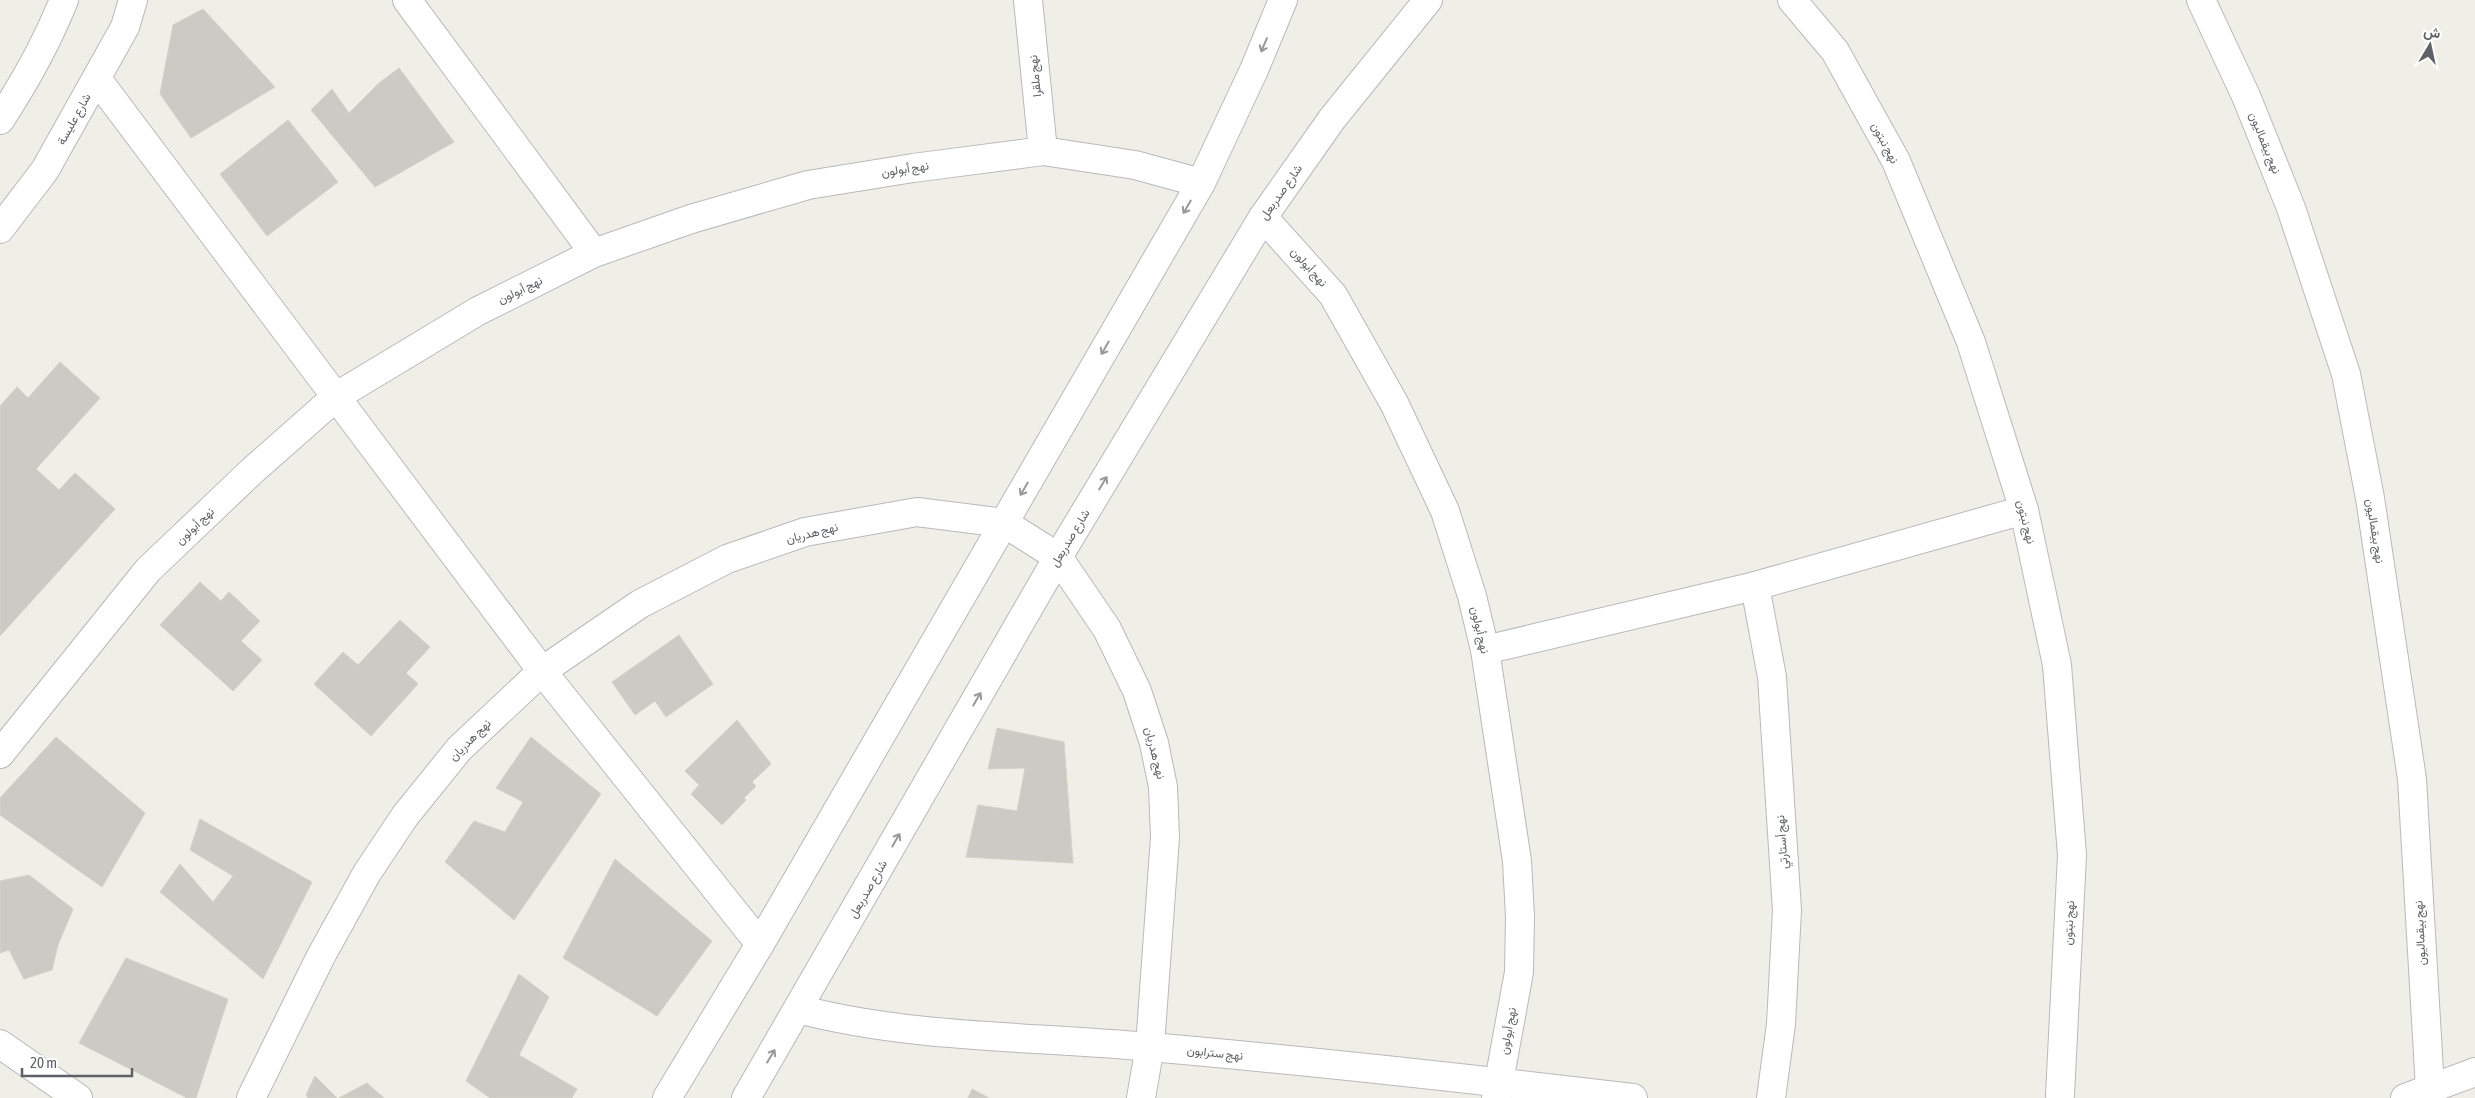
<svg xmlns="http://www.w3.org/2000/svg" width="2475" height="1098" font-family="'Asap Condensed',Vazirmatn,sans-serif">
<rect width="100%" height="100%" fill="#f0efe7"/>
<g fill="#cccac4" stroke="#d5d1c5">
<polygon points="203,9 275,87 191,138 160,94 173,25"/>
<polygon points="399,68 454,142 375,187 311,110 332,89 349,113 379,83"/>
<polygon points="288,120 338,182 267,236 220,174"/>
<polygon points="60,362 100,398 36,469 59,490 75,473 115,509 0,636 0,406 17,387 28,398"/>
<polygon points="200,582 221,601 229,592 260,621 241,641 262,660 233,691 160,625"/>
<polygon points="400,620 430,647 406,673 418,684 371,736 314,684 343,652 358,665"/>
<polygon points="679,635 713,684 666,717 655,701 635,715 612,682"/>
<polygon points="737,720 771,764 752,782 756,786 744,798 746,800 722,825 691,794 699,785 685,771"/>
<polygon points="997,728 1064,742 1073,863 966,857 978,805 1017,811 1025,768 988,769"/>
<polygon points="56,737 145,813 102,887 0,815 0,798"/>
<polygon points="531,737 601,794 514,920 445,862 474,821 505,832 523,802 496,788"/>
<polygon points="200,819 312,882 263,979 160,892 180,864 213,902 233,876 190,850"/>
<polygon points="615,859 712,941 657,1016 563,958"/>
<polygon points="29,875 73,909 58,945 52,970 24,979 9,950 0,953 0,881"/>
<polygon points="126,958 228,999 196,1098 187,1098 79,1043"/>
<polygon points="519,974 549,997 519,1055 577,1089 572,1098 490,1098 466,1081"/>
<polygon points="315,1076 337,1098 308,1098 306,1095"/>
<polygon points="367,1083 384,1098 339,1098"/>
<polygon points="972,1089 989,1098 968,1098"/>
</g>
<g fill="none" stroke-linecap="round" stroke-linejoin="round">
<g stroke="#b7b9bd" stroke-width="30">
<g id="street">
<polyline points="407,0 594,253"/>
<polyline points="1028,0 1043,151"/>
<polyline points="1792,0 1835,51 1896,161 1971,342 2024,510 2057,665 2072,855 2060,1095"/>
<polyline points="2201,0 2246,96 2291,208 2346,374 2370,498 2412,779 2430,1089"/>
<polyline points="97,79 542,671 760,944"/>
<path d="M0,120C25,82 47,42 64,0"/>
<polyline points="1263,217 1333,295 1394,403 1445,511 1472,596 1485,650 1517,861 1520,917 1519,972 1496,1098"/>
<polyline points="0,229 45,170 125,27 133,0"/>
<polyline points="1755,586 1772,677 1787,910 1781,1024 1771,1098"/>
<polyline points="1485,650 1755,586 2024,510"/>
<polyline points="0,754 148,570 252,471 337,396 478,311 594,253 691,219 808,185 913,168 1043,151 1135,165 1201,183"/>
<path d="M798,1009C913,1039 1033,1036 1150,1047C1312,1061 1473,1079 1633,1098"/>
<polyline points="0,1044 78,1098"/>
<polyline points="251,1098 321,956 367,873 405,816 459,749 542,671 640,604 727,559 805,532 917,512 1004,523 1058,557 1107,629 1137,691 1154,743 1163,787 1165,837 1150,1046 1141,1098"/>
<polyline points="2405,1098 2475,1072"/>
</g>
</g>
<g stroke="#b5b9be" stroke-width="30">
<g id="secondary">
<polyline points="667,1098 760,944 1201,183 1254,70 1283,0"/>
<polyline points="746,1098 1058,557 1263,217 1332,119 1428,0"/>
</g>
</g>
<use href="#street" stroke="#fff" stroke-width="28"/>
<use href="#secondary" stroke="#fff" stroke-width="28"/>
</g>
<defs><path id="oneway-shaft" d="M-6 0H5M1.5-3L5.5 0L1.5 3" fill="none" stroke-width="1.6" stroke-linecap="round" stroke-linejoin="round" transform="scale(1.25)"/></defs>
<g stroke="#96999c">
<use href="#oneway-shaft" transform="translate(1264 45) rotate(113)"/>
<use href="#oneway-shaft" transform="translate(1187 207) rotate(120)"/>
<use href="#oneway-shaft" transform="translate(1105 348) rotate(120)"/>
<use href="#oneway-shaft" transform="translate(1103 483) rotate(-59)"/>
<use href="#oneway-shaft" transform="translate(1024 489) rotate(120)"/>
<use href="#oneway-shaft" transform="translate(977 699) rotate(-60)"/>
<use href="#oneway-shaft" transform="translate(896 840) rotate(-60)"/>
<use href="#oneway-shaft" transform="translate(771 1056) rotate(-59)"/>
</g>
<g text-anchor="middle" stroke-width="4" stroke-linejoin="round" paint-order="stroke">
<g font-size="12" fill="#5e6267" stroke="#fff">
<text transform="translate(1035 76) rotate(-96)" y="4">نهج ملقرا</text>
<text transform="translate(74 119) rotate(-61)" y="4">شارع عليسة</text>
<text transform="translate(1885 143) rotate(62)" y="4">نهج نبتون</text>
<text transform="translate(2265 143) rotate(68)" y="4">نهج بيقماليون</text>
<text transform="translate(905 169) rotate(-9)" y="4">نهج أبولون</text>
<text transform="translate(1281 192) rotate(-55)" y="4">شارع صدربعل</text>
<text transform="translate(1309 267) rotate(48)" y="4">نهج أبولون</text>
<text transform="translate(520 290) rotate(-26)" y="4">نهج أبولون</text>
<text transform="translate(2026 522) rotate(76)" y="4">نهج نبتون</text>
<text transform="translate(195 526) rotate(-44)" y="4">نهج أبولون</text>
<text transform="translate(2375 531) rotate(81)" y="4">نهج بيقماليون</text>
<text transform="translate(812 533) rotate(-14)" y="4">نهج هدريان</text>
<text transform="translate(1070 538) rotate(-59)" y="4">شارع صدربعل</text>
<text transform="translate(1480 630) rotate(77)" y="4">نهج أبولون</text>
<text transform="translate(470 740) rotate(-45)" y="4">نهج هدريان</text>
<text transform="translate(1155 753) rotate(76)" y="4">نهج هدريان</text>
<text transform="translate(1782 842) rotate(-94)" y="4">نهج أستارتي</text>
<text transform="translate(868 889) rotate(-60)" y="4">شارع صدربعل</text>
<text transform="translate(2069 923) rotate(-87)" y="4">نهج نبتون</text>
<text transform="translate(2420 933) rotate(-93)" y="4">نهج بيقماليون</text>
<text transform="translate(1508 1031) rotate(-80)" y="4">نهج أبولون</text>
<text transform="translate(1215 1053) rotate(6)" y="4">نهج سترابون</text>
</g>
</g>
<g transform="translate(2430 45) rotate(9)" stroke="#ffffff" stroke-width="4" paint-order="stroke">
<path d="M0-4L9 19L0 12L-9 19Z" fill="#5e6267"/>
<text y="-8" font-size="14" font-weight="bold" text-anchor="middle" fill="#5e6267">ش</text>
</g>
<path d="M22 1068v8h110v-8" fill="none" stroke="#5e6267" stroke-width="2.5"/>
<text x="30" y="1068" font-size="15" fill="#5e6267" stroke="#ffffff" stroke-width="4" paint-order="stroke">20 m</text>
</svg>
